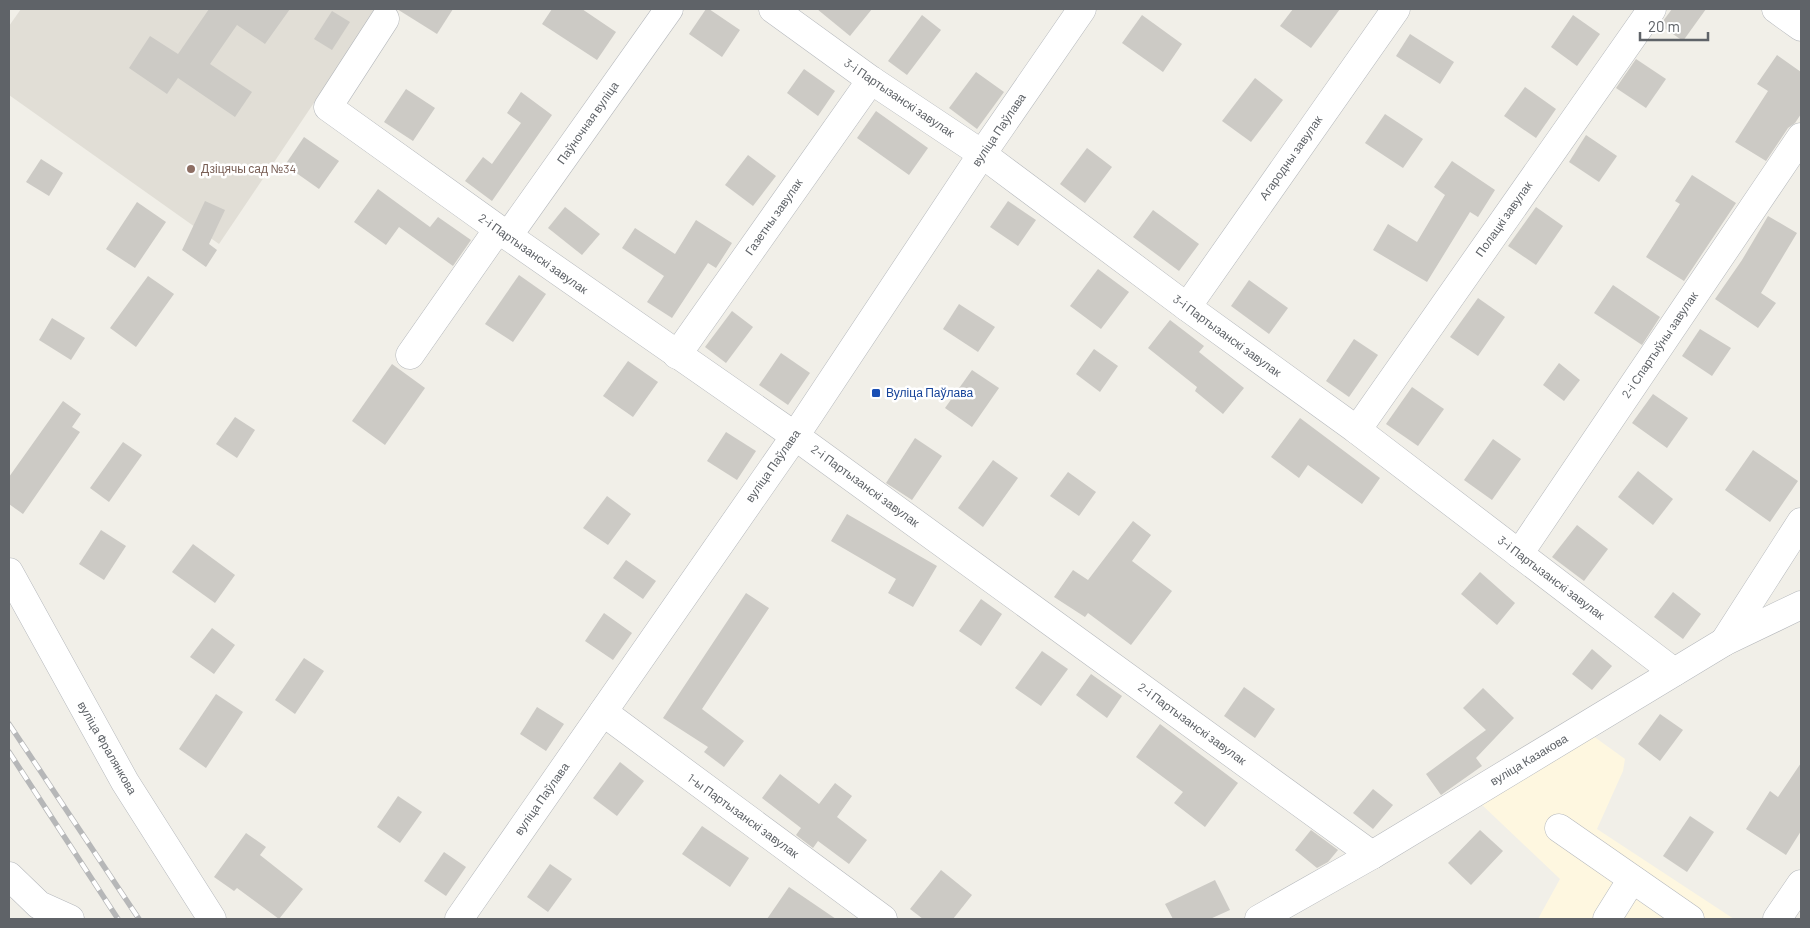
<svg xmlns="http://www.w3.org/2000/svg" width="1810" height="928" font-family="Barlow,sans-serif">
<rect width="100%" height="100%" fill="#f1efe8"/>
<polygon fill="#fef7e0" points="1589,733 1625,759 1623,771 1597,829 1734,919 1538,919 1560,879 1480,803"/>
<polygon fill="#e1ded6" points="21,9 377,9 219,244 9,95 9,26"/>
<g fill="#cccac5">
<polygon points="209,9 290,9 265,44 237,25 210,64 252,92 235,117 178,78 167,94 129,68 150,36 178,54"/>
<polygon points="397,9 453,9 437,34"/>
<polygon points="552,9 582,9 616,32 597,60 542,24"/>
<polygon points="706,9 709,9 740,30 722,57 689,34"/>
<polygon points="817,9 872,9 850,36"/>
<polygon points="1293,9 1340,9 1311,48 1280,26"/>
<polygon points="1672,9 1706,9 1683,41 1660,25"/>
<polygon points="332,11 350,22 332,50 314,39"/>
<polygon points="922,15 941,30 907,75 888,61"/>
<polygon points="1142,15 1182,44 1163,72 1122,43"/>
<polygon points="1573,15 1600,34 1577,66 1551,47"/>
<polygon points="1410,34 1454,62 1440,84 1396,56"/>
<polygon points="1777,55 1801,72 1801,114 1795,123 1788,128 1766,161 1735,142 1768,91 1757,84"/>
<polygon points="1636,59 1666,79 1646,108 1616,88"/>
<polygon points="804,69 835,91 818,116 787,93"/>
<polygon points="976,72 1004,92 977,129 949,108"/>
<polygon points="1255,78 1283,100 1251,142 1222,121"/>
<polygon points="1525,87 1556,109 1536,138 1504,116"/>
<polygon points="406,89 435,108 413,141 384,122"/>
<polygon points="521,92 552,115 492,201 465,181 483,157 492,164 521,123 507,113"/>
<polygon points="876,111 928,148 909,175 857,138"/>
<polygon points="1385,114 1423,139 1403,168 1365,143"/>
<polygon points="1586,135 1617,156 1599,182 1569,162"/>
<polygon points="304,137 339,161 319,189 285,165"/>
<polygon points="1087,148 1112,167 1085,203 1060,184"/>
<polygon points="748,155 776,176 753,206 725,185"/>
<polygon points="41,159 63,173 49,196 26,182"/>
<polygon points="1452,161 1495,190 1478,217 1470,212 1427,282 1373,250 1388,224 1417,242 1445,195 1434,187"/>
<polygon points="1692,175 1736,203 1684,281 1646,257 1680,204 1675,201"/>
<polygon points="378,189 430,227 438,217 471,240 453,266 399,227 386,245 354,222"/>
<polygon points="205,201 225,210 209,244 217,250 206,267 182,250"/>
<polygon points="1008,201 1036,220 1018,246 990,227"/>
<polygon points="137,202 166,222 135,268 106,249"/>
<polygon points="565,207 600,234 582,255 548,228"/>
<polygon points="1536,207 1563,226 1536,265 1508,246"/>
<polygon points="1153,210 1199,244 1179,271 1133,237"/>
<polygon points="1768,216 1797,233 1761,293 1776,303 1758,328 1715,299 1742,260"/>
<polygon points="696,220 732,243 716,268 708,263 672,318 647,302 664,276 622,248 635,228 675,254"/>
<polygon points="1098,269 1129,292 1101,329 1070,306"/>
<polygon points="519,275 546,294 513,342 485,324"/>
<polygon points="148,276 174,294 136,347 110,328"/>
<polygon points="1249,280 1288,308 1269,334 1231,306"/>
<polygon points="1613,285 1660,317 1642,345 1594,313"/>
<polygon points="1478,298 1505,317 1478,356 1450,337"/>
<polygon points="959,304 995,327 978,352 943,329"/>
<polygon points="732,311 753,327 726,363 705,347"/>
<polygon points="52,318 85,338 71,360 39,340"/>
<polygon points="1170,320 1204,346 1199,352 1244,388 1223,414 1195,391 1197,387 1148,348"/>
<polygon points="1700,329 1731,348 1712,376 1682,356"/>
<polygon points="1354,339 1378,355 1349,397 1326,381"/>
<polygon points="1094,349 1118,366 1100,392 1076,374"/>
<polygon points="781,353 810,373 788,405 759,385"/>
<polygon points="628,361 658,382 633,417 603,396"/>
<polygon points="1559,363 1580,380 1564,401 1543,385"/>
<polygon points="392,364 425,388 385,445 352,421"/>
<polygon points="972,370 999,388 972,427 945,408"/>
<polygon points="1412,387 1444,409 1418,446 1386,424"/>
<polygon points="1653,394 1688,418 1667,448 1632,423"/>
<polygon points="63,401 81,414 72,427 80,432 23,514 9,504 9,477"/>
<polygon points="235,417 255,430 237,458 216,444"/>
<polygon points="1300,418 1380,478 1362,504 1308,465 1299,478 1271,457"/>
<polygon points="726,432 756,451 737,480 707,461"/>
<polygon points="915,438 942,456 912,500 886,483"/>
<polygon points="1493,439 1521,459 1492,500 1464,480"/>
<polygon points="123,442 142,455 109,502 90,488"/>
<polygon points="1753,450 1798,481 1770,522 1725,490"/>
<polygon points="993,460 1018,478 983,527 958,508"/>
<polygon points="1638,471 1673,499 1653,525 1618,497"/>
<polygon points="1068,472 1096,492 1079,516 1050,496"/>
<polygon points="607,496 631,514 608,545 583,528"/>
<polygon points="847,514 937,566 913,607 888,593 896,579 831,541"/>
<polygon points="1133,521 1151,535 1132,561 1172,591 1131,645 1088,613 1085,617 1054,597 1073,570 1088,580"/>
<polygon points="1577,525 1608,549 1584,581 1552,557"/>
<polygon points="101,530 126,546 104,580 79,564"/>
<polygon points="193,544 235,575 215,603 172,572"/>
<polygon points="626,560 656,581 643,599 613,578"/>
<polygon points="1480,572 1515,603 1497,625 1461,594"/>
<polygon points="1673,592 1701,614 1683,639 1654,617"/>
<polygon points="746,593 769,608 702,709 744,741 724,767 704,752 708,747 663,718"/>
<polygon points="981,599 1002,614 981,646 959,631"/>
<polygon points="604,613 632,633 613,660 585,641"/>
<polygon points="212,628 235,645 214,674 190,657"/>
<polygon points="1592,649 1612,666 1592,690 1572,674"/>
<polygon points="1042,651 1068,669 1041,706 1015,688"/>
<polygon points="304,658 324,671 295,714 275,700"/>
<polygon points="1091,674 1122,696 1107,718 1076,695"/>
<polygon points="1244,687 1275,709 1255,738 1224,716"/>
<polygon points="1483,688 1514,718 1476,758 1482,766 1441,795 1426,774 1486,730 1463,708"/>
<polygon points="216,694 243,712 206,768 179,749"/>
<polygon points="537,707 564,724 546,751 520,734"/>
<polygon points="1660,714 1683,730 1660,761 1638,744"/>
<polygon points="1160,724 1238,783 1205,827 1174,803 1183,792 1136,757"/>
<polygon points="620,762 644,781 617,816 593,798"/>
<polygon points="1801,763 1801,831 1786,855 1746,829 1770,791 1778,797"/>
<polygon points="780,774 819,804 835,783 852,796 837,817 867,840 849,864 818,841 813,848 796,835 801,828 762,798"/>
<polygon points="1373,789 1393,805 1373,829 1353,813"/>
<polygon points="398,796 422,812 400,843 377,827"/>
<polygon points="1690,816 1714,832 1687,872 1663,856"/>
<polygon points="702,826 749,858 730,887 682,854"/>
<polygon points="1311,830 1338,850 1328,862 1317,868 1295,850"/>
<polygon points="1480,830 1503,851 1471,885 1448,863"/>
<polygon points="246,833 266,847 260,855 303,889 279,919 237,888 234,891 214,877"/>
<polygon points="444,852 466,867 446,896 424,881"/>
<polygon points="550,864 572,879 548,912 527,897"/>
<polygon points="941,870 972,895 953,919 923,919 910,909"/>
<polygon points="1215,880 1230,910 1210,919 1173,919 1165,904"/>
<polygon points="789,887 836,919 767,919"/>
</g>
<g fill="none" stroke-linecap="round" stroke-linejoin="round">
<g stroke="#b5b8bc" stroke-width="29">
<g id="minor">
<polyline points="773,9 871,80 982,154 1187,307 1357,430 1674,672"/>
<polyline points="1776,9 1801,27"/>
<polyline points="385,19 328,107 508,236 795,436 1372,855"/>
<polyline points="508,236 669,9"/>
<polyline points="1187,307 1396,9"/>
<polyline points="410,355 498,229"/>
<polyline points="677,355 871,80"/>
<polyline points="1357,430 1652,9"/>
<polyline points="1519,554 1801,137"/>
<polyline points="9,572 125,782 212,919"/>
<polyline points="1724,642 1801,522"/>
<polyline points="603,712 883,919"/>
<polyline points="1559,828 1690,919"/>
<polyline points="9,876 39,905 70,919"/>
<polyline points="459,919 795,436 982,154 1082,9"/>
<polyline points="1259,919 1372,855 1724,642 1801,605"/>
<polyline points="1607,919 1632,879"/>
<polyline points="1777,919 1801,884"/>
</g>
</g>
<use href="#minor" stroke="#fff" stroke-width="28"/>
<g stroke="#b6b7b8" stroke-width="5.5">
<g id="rail">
<polyline points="9,724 139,919"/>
<polyline points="9,752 118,919"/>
</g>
</g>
<use href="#rail" stroke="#fff" stroke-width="4" stroke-dasharray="11" stroke-linecap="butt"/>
</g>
<circle fill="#8d6e63" stroke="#fff" stroke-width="2" cx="191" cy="169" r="5"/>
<rect fill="#1a4fb4" stroke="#fff" stroke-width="2" x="871" y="388" width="10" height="10" rx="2.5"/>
<g text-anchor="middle" stroke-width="5" stroke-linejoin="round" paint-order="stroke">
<g font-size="12" fill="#5f6368" stroke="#fff">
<text transform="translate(899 98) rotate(34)" y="4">3-і Партызанскі завулак</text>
<text transform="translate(588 123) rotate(-55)" y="4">Паўночная вуліца</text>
<text transform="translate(999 130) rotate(-56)" y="4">вуліца Паўлава</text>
<text transform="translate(1291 158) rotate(-55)" y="4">Агародны завулак</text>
<text transform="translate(774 217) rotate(-55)" y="4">Газетны завулак</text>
<text transform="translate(1504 219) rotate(-55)" y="4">Полацкі завулак</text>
<text transform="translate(533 254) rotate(35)" y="4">2-і Партызанскі завулак</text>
<text transform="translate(1227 336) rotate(36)" y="4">3-і Партызанскі завулак</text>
<text transform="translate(1660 345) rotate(-56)" y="4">2-і Спартыўны завулак</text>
<text transform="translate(773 466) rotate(-55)" y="4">вуліца Паўлава</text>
<text transform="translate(865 486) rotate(36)" y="4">2-і Партызанскі завулак</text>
<text transform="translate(1551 578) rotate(37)" y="4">3-і Партызанскі завулак</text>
<text transform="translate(1192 724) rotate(36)" y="4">2-і Партызанскі завулак</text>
<text transform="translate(107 748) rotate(60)" y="4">вуліца Фралянкова</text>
<text transform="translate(1529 760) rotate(-31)" y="4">вуліца Казакова</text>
<text transform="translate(542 799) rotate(-55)" y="4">вуліца Паўлава</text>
<text transform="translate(743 816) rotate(36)" y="4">1-ы Партызанскі завулак</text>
</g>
<g font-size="12" fill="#785e54" stroke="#fff" text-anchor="start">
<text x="201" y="173">Дзіцячы сад №34</text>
</g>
<g font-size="12" fill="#164399" stroke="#fff" text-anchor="start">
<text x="886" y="397">Вуліца Паўлава</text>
</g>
</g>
<rect width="1810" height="928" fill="none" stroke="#5f6368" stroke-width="20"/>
<path d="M1640 32v8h68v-8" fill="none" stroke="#5f6368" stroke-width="2.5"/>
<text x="1648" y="32" font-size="15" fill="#5f6368" stroke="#ffffff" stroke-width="4" paint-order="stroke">20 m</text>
</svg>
